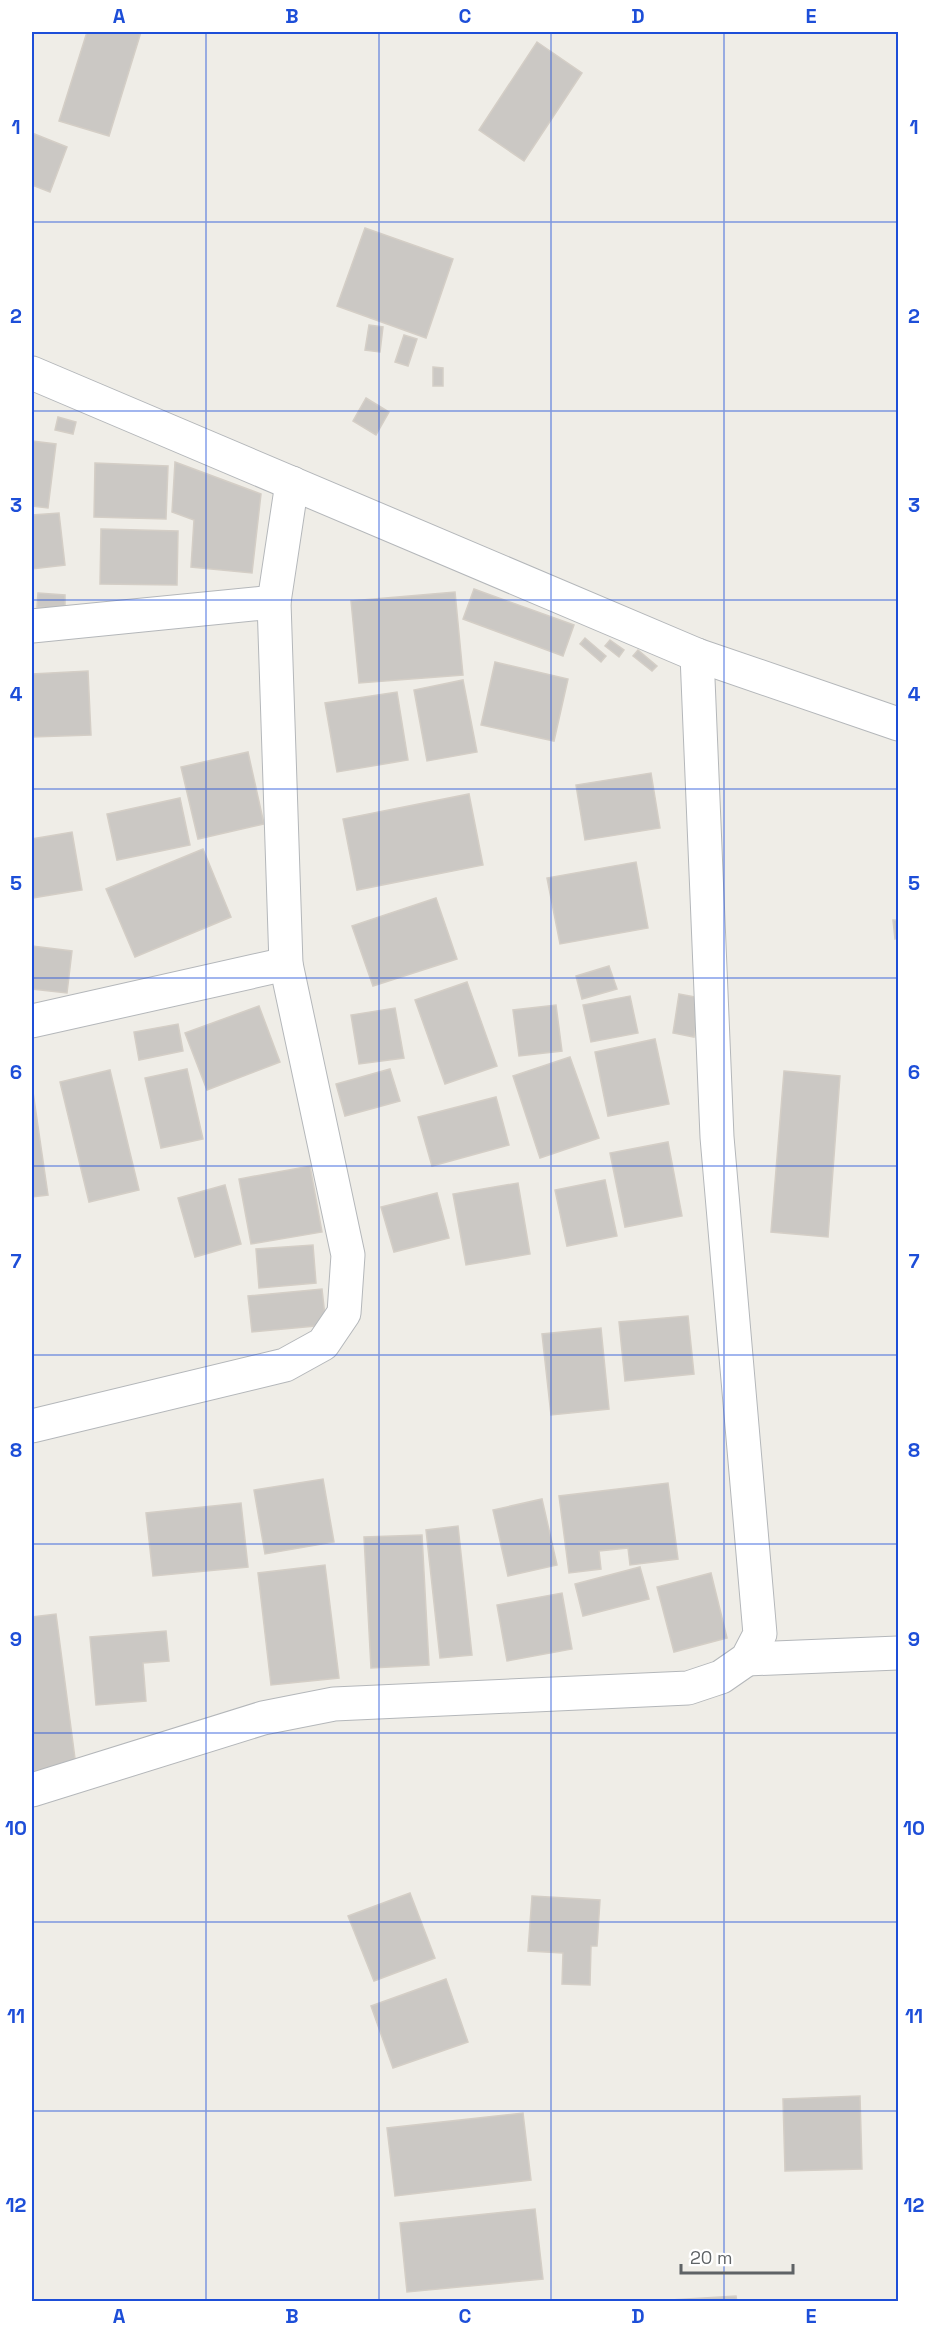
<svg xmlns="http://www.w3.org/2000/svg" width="930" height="2333" font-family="'Space Grotesk',sans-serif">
<rect width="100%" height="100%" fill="#efede7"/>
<g fill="#cbc8c4" stroke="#d4cec6" stroke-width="1.5">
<polygon points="87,32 141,32 109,136 59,121"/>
<polygon points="537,42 582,73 524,161 479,130"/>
<polygon points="32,133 67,147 50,192 32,185"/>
<polygon points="365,228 453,259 426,338 337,306"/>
<polygon points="369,325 383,327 380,352 365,350"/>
<polygon points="404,335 417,339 408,366 395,362"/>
<polygon points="433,367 443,368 443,386 433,386"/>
<polygon points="366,398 389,412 376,435 353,421"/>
<polygon points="58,417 76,422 73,434 55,430"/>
<polygon points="32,441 56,444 48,508 32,506"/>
<polygon points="175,462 261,494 252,573 191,567 194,520 172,512"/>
<polygon points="95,463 168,466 166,519 94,517"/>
<polygon points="59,513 65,565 32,569 32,515"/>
<polygon points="101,529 178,531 177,585 100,584"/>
<polygon points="474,589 574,625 563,656 463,619"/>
<polygon points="455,592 463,675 359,683 351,601"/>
<polygon points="38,593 65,595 65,609 37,607"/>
<polygon points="585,638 606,656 601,662 580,644"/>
<polygon points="610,640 624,650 619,657 605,646"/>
<polygon points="638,650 657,666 652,671 633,656"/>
<polygon points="495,662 568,679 554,741 481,725"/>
<polygon points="88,671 91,735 32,737 32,674"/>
<polygon points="463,680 477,752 427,761 414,690"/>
<polygon points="397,692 408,760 337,772 325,703"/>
<polygon points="248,752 264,824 198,839 181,767"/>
<polygon points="651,773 660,828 585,840 576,785"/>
<polygon points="469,794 483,865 357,890 343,819"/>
<polygon points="180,798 190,845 117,860 107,814"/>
<polygon points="72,832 82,890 32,898 32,839"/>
<polygon points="203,849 231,917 135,957 106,889"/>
<polygon points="636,862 648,928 560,944 547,878"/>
<polygon points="436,898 457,959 373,986 352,926"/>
<polygon points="893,920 898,920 898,938 895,939"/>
<polygon points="32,946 72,951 67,993 32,989"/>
<polygon points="609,966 617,989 582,999 576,976"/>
<polygon points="467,982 497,1066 445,1084 415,1000"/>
<polygon points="679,994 701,998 694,1037 673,1033"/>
<polygon points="630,996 638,1033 591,1042 583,1005"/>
<polygon points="556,1005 562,1051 519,1056 513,1010"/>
<polygon points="259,1006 280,1062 207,1090 185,1033"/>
<polygon points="395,1008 404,1058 359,1064 351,1015"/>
<polygon points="178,1024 183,1051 139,1060 134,1032"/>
<polygon points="655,1039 669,1104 608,1116 595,1052"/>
<polygon points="570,1057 599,1138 540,1158 513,1076"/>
<polygon points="187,1069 203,1139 161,1148 145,1078"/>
<polygon points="390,1069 400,1101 345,1116 336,1084"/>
<polygon points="110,1070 139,1190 89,1202 60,1082"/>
<polygon points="784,1071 840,1076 828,1237 771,1232"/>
<polygon points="32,1085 48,1195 32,1197"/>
<polygon points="496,1097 509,1145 432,1166 418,1117"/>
<polygon points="668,1142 682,1216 625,1227 610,1153"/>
<polygon points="310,1166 322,1232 251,1244 239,1179"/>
<polygon points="605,1180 617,1236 567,1246 555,1190"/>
<polygon points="518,1183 530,1254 466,1265 453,1194"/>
<polygon points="225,1185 241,1244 195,1257 178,1198"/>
<polygon points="437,1193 449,1238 394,1252 381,1207"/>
<polygon points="313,1245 316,1283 259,1288 256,1249"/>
<polygon points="322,1289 326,1325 252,1332 248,1296"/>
<polygon points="688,1316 694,1374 625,1381 619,1322"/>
<polygon points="601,1328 609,1409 551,1415 542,1334"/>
<polygon points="323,1479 334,1542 265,1554 254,1490"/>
<polygon points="668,1483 678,1559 630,1565 628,1548 599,1551 601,1569 569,1573 559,1496"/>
<polygon points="542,1499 557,1565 508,1576 493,1510"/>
<polygon points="241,1503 248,1567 153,1576 146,1513"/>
<polygon points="458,1526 472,1655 440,1658 426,1530"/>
<polygon points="422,1535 429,1665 371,1668 364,1537"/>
<polygon points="325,1565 339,1678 271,1685 258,1573"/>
<polygon points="640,1567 649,1599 583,1616 575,1584"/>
<polygon points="711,1573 727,1638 674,1652 657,1587"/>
<polygon points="562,1593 572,1649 507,1661 497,1605"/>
<polygon points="56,1614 76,1766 32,1771 32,1617"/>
<polygon points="166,1631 169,1661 143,1663 146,1701 96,1705 90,1637"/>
<polygon points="410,1893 435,1958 374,1981 348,1916"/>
<polygon points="532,1896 600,1900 597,1946 591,1946 590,1985 562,1984 563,1953 528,1951"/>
<polygon points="446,1979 468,2042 393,2068 371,2006"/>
<polygon points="860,2096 862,2169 785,2171 783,2099"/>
<polygon points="523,2113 531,2180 395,2196 387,2128"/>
<polygon points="535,2209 543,2279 407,2292 400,2223"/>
<polygon points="736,2296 737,2302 670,2300"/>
</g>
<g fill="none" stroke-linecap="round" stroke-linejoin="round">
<g stroke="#b4b7ba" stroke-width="35">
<g id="minor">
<polyline points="32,373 697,655 898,724"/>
<polyline points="32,626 274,602"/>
<polyline points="32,1021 286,964"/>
<polyline points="32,1426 285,1365 323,1344 344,1313 348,1255 286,964 274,602 292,483"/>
<polyline points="747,1659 898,1653"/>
<polyline points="32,1790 263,1718 334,1704 688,1688 721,1677 747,1659 760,1634 717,1137 697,655"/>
</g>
</g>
<use href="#minor" stroke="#fff" stroke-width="33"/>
</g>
<path fill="none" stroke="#1d4ed8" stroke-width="1.5" stroke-opacity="0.55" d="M206,32V2302M379,32V2302M551,32V2302M724,32V2302M32,222H898M32,411H898M32,600H898M32,789H898M32,978H898M32,1166H898M32,1355H898M32,1544H898M32,1733H898M32,1922H898M32,2111H898"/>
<rect width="930" height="2333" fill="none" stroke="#ffffff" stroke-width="66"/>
<path d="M681 2264v9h112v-9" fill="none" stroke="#5f6366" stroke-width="3"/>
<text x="690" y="2264" font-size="18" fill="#5f6366" stroke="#ffffff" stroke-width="4.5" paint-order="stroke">20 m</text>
<rect x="33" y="33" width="864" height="2267" fill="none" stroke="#1d4ed8" stroke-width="2"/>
<g font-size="20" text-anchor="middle" font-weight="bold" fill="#1d4ed8">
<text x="119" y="23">A</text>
<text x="292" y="23">B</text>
<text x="465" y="23">C</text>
<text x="638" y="23">D</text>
<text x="811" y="23">E</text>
<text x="16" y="134">1</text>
<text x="914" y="134">1</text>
<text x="16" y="323">2</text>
<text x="914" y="323">2</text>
<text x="16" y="512">3</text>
<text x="914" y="512">3</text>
<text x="16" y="701">4</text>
<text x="914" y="701">4</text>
<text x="16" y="890">5</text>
<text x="914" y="890">5</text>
<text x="16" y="1079">6</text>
<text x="914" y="1079">6</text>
<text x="16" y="1268">7</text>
<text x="914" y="1268">7</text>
<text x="16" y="1457">8</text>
<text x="914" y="1457">8</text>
<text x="16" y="1646">9</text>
<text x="914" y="1646">9</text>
<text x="16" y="1835">10</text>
<text x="914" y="1835">10</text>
<text x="16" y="2023">11</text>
<text x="914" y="2023">11</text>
<text x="16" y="2212">12</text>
<text x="914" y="2212">12</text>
<text x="119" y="2323">A</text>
<text x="292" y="2323">B</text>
<text x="465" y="2323">C</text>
<text x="638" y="2323">D</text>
<text x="811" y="2323">E</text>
</g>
</svg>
